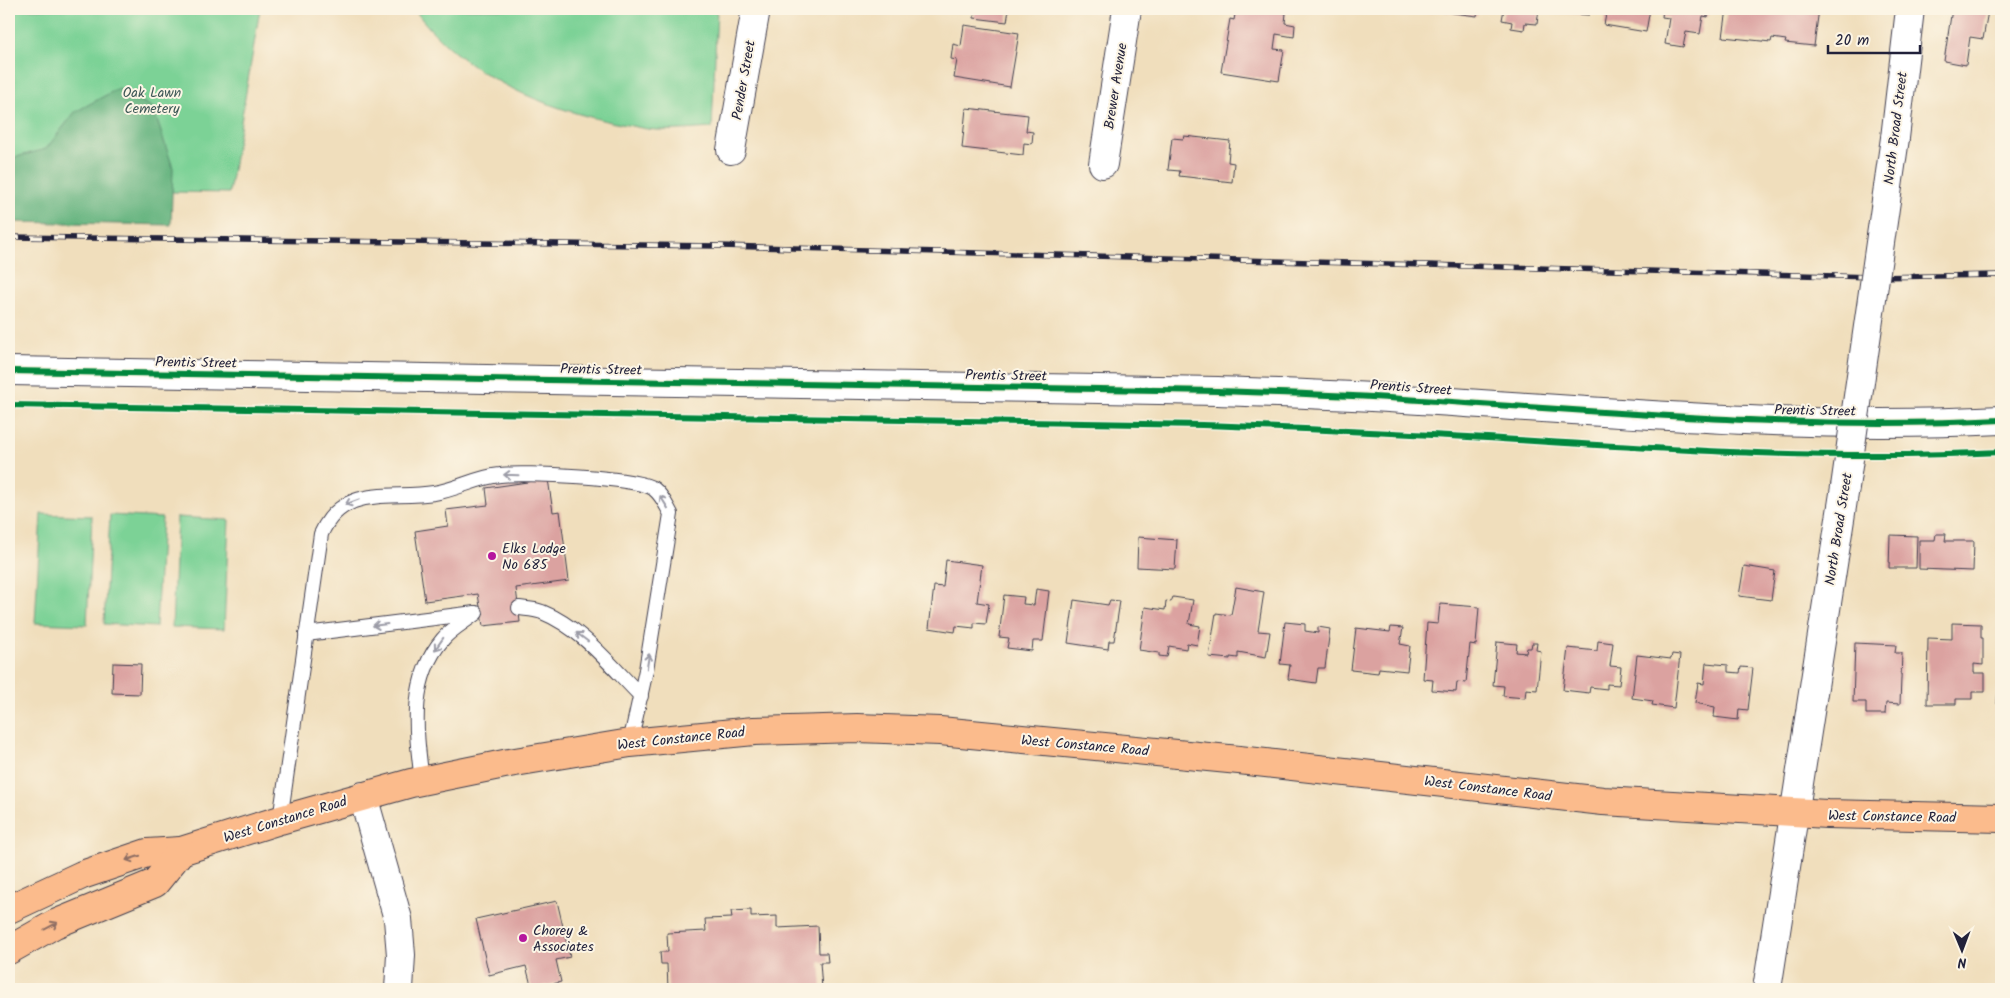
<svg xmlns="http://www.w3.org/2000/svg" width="2010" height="998" font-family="Kalam,sans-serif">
<rect width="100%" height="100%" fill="#fcf5e5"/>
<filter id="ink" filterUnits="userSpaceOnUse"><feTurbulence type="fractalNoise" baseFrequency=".02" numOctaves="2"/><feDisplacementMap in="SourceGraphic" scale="10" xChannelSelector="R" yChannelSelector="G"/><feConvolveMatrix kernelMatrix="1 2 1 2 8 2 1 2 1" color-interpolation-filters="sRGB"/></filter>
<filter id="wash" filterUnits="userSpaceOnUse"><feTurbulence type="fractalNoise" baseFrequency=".0096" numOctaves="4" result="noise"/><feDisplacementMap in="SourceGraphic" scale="20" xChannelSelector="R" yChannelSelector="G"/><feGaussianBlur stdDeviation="1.12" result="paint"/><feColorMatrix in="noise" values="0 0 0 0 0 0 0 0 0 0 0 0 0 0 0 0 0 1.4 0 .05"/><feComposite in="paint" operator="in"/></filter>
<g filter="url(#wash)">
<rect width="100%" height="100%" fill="#f0debc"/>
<g fill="#7cd296" stroke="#4f7a68">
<polygon points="9,9 260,9 229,193 9,189"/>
<path d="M414,9H717L712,128C694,129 676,131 659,130C647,130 634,126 621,124C544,109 461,75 414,9Z"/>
<polygon points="41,514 92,516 87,625 35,623"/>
<polygon points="110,515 162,518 156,627 104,624"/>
<polygon points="177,517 229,520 224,629 172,627"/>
</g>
<polygon fill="#65b47f" stroke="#446b5d" points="119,88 153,108 173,168 171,225 9,222 9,159 46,149 75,112"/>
<g id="blocks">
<g fill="#dba2a0">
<polygon points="975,9 1009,9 1007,22 974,18"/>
<polygon points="1236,9 1261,9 1286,13 1285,23 1295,25 1294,37 1276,34 1274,49 1284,50 1279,81 1221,72 1230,19 1234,20"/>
<polygon points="1411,9 1434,9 1433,13"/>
<polygon points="1446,9 1478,9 1477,16 1445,12"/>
<polygon points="1504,9 1539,9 1537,24 1525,23 1524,30 1511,28 1512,22 1502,20"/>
<polygon points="1556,9 1590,9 1589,15 1556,13"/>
<polygon points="1607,9 1650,9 1646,32 1604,25"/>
<polygon points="1663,9 1710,9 1708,17 1703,16 1700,34 1686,32 1683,47 1665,44 1669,18 1662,17"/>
<polygon points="1727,9 1776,9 1790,12 1790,9 1819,9 1814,46 1785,43 1786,40 1772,38 1771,42 1723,37"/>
<polygon points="1952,9 1988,11 1983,39 1970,37 1966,65 1944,61"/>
<polygon points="964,25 1019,33 1010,87 954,78 957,60 951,59 953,44 961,46"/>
<polygon points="966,108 1028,115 1026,131 1033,132 1032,144 1024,143 1023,155 962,148"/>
<polygon points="1184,136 1230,141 1228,162 1234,163 1232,182 1179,176 1180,171 1168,170 1172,138 1183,139"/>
<polygon points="548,479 553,512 560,511 569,581 516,588 520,622 483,626 478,594 425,601 415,531 448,526 446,510 488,505 486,488"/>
<polygon points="1936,534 1946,534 1945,541 1974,541 1973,571 1919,569 1919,540 1935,540"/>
<polygon points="1890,535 1917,536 1916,568 1889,568"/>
<polygon points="1138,537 1177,540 1175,569 1137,567"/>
<polygon points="946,560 982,565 977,602 989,604 986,624 974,623 974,628 956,626 955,632 929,628 934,586 943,587"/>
<polygon points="1744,566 1775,571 1771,600 1739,596"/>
<polygon points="1236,587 1264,592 1258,631 1270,632 1266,657 1238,652 1238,658 1230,657 1230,659 1209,657 1216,613 1231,615"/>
<polygon points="1036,589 1049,591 1043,641 1033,641 1032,651 1007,648 1009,638 999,637 1004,595 1024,597 1023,604 1034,605"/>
<polygon points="1173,597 1193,600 1189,624 1200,626 1197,645 1187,643 1186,649 1169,646 1167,657 1159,656 1159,653 1139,650 1145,607 1165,610 1166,601 1171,602"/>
<polygon points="1074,600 1108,605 1110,600 1120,601 1114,641 1109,641 1108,649 1068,643"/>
<polygon points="1440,604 1479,607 1476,645 1470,644 1466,683 1457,682 1456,692 1432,690 1433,680 1423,679 1427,623 1438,624"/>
<polygon points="1285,622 1305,624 1305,631 1318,633 1318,627 1330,629 1325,668 1318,668 1316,683 1288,679 1290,665 1280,664"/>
<polygon points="1952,623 1981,624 1981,638 1983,638 1983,665 1974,664 1974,673 1985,673 1985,692 1972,692 1972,699 1956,699 1956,704 1927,704 1928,638 1952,639"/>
<polygon points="1391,627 1403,628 1400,644 1410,646 1407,671 1379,668 1378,673 1351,670 1356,628 1390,632"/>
<polygon points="1598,641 1613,643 1610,666 1621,667 1619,685 1607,684 1607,689 1590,687 1589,693 1563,690 1568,648 1597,651"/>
<polygon points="1497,642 1517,644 1516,652 1526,653 1527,648 1531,648 1532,643 1537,643 1536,650 1541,651 1537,690 1526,689 1525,698 1503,696 1504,686 1493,685"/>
<polygon points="1855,643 1896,645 1895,653 1902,653 1900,704 1886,703 1885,714 1866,714 1866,702 1853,702"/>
<polygon points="1672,654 1680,655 1674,708 1652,705 1653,701 1632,698 1637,655 1671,659"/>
<polygon points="1999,661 2001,661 2001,704 1997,704"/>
<polygon points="113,663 141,664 140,694 112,693"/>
<polygon points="1706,663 1728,665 1728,672 1740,673 1741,667 1753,668 1748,710 1739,709 1738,720 1714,717 1715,707 1695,703 1698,683 1704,684"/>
<polygon points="9,831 14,839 9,842"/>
<polygon points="557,901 570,957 556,960 561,982 532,989 526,966 489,975 476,919"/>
<polygon points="751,910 751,917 777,916 777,928 818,926 819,953 827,953 828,962 820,962 822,989 668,989 667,964 661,964 660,952 668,952 667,933 706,931 705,919 732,918 731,911"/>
</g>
</g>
</g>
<g filter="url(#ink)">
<use href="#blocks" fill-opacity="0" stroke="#413e4e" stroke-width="1"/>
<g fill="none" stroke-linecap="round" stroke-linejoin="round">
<g stroke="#413e4e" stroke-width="16">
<g id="service">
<path d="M519,608C526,609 535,609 542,612C582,628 611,666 641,696"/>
<polyline points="306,634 475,613"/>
<path d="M422,781C416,732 408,680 443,639C451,629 466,621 476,613"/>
<path d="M280,820L321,534C343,484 389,500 434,493C456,490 477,477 500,475C522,472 640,477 654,489C662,495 666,505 671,514L646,670L630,743"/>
</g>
</g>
<g stroke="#413e4e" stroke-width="30">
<g id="minor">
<polyline points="731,150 756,9"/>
<polyline points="1103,164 1127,9"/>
<polyline points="363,796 398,919 401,955 399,989"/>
</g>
</g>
<g stroke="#413e4e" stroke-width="30">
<g id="tertiary">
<polyline points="1895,138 1910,9"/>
<path d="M9,371L1218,391C1269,393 1320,394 1372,397C1582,409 1791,431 2001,420"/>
<polyline points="1767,989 1845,487"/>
</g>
</g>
<g stroke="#413e4e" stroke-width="30">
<g id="primary">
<polyline points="9,909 82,875 147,853 181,851 280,820 411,783 509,763 630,743 754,731 857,728 940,731 1239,760 1603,801 1827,814 2001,818"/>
<polyline points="9,950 55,924 155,883 181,851"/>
</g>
</g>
<use href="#service" stroke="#fff" stroke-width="14"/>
<use href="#minor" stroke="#fff" stroke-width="28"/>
<use href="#tertiary" stroke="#fff" stroke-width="28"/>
<use href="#primary" stroke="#fbbb8c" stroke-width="28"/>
<g stroke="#22223b" stroke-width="5.5">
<polyline id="rail" points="9,237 719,246 1873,277 2001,275"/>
</g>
<use href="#rail" stroke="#fcf5e5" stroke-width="4" stroke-dasharray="11" stroke-linecap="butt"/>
<g stroke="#413e4e" stroke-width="30" stroke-linecap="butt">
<polyline id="tertiary-bridge" points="1845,487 1895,138"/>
</g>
<use href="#tertiary-bridge" stroke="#fff" stroke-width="28"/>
<g stroke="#fcf5e5" stroke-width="9">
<g id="cycleway">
<path d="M9,371L1218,391C1269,393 1320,394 1372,397C1582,409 1791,431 2001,420"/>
<path d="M9,405L1202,425C1297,428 1392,433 1487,438C1659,449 1829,461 2001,452"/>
</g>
</g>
<use href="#cycleway" stroke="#00873e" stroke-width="6"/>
</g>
<defs><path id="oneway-shaft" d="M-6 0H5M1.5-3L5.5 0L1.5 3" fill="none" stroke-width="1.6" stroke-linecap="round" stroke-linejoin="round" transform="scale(1.25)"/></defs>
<g stroke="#9c9ca7">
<use href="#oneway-shaft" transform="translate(511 475) rotate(-178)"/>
<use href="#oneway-shaft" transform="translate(352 502) rotate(159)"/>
<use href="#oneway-shaft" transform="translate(664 502) rotate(-122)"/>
<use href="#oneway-shaft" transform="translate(380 625) rotate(173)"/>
<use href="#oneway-shaft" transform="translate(582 637) rotate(-143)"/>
<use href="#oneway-shaft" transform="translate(439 644) rotate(125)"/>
<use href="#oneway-shaft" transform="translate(648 661) rotate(-81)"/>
</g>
<g stroke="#8e6e64">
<use href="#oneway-shaft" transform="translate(133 858) rotate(162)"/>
<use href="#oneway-shaft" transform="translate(51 926) rotate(-28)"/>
</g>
</g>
<g fill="#b5179e" stroke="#fcf5e5" stroke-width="2">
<circle cx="492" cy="556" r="5"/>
<circle cx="523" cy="938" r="5"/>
</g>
<g text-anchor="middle" stroke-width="4" stroke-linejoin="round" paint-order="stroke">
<g font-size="14" fill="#22223b" stroke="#fcf5e5">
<text transform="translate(743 80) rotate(-80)" y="5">Pender Street</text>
<text transform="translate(1115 86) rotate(-81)" y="5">Brewer Avenue</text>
<text transform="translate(1895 128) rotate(-83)" y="5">North Broad Street</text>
<text transform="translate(196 362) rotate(1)" y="5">Prentis Street</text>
<text transform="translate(601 369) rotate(1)" y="5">Prentis Street</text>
<text transform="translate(1006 375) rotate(1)" y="5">Prentis Street</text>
<text transform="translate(1411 387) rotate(4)" y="5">Prentis Street</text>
<text transform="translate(1815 410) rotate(1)" y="5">Prentis Street</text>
<text transform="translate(1838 529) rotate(-81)" y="5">North Broad Street</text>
<text transform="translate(681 738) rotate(-6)" y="5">West Constance Road</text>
<text transform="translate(1085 745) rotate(5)" y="5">West Constance Road</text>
<text transform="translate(1488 788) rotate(7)" y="5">West Constance Road</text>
<text transform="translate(1892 816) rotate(1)" y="5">West Constance Road</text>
<text transform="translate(285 819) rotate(-17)" y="5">West Constance Road</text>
</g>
<g font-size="14" fill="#3d5756" stroke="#fcf5e5">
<text x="152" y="97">Oak Lawn<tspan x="152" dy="16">Cemetery</tspan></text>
</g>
<g font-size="14" fill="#22223b" stroke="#fcf5e5" text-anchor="start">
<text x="502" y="553">Elks Lodge<tspan x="502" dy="16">No 685</tspan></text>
<text x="533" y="935">Chorey &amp;<tspan x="533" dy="16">Associates</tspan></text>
</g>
</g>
<rect width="2010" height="998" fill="none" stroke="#fcf5e5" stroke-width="30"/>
<g transform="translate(1962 950) rotate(179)" stroke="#fcf5e5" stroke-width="4" paint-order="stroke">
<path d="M0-4L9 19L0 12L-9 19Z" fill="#22223b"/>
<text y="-8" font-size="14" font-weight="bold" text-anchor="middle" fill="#22223b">N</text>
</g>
<path d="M1828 45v8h92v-8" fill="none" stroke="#22223b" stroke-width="2.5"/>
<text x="1835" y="45" font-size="15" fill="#22223b" stroke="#fcf5e5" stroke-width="4" paint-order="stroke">20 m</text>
</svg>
